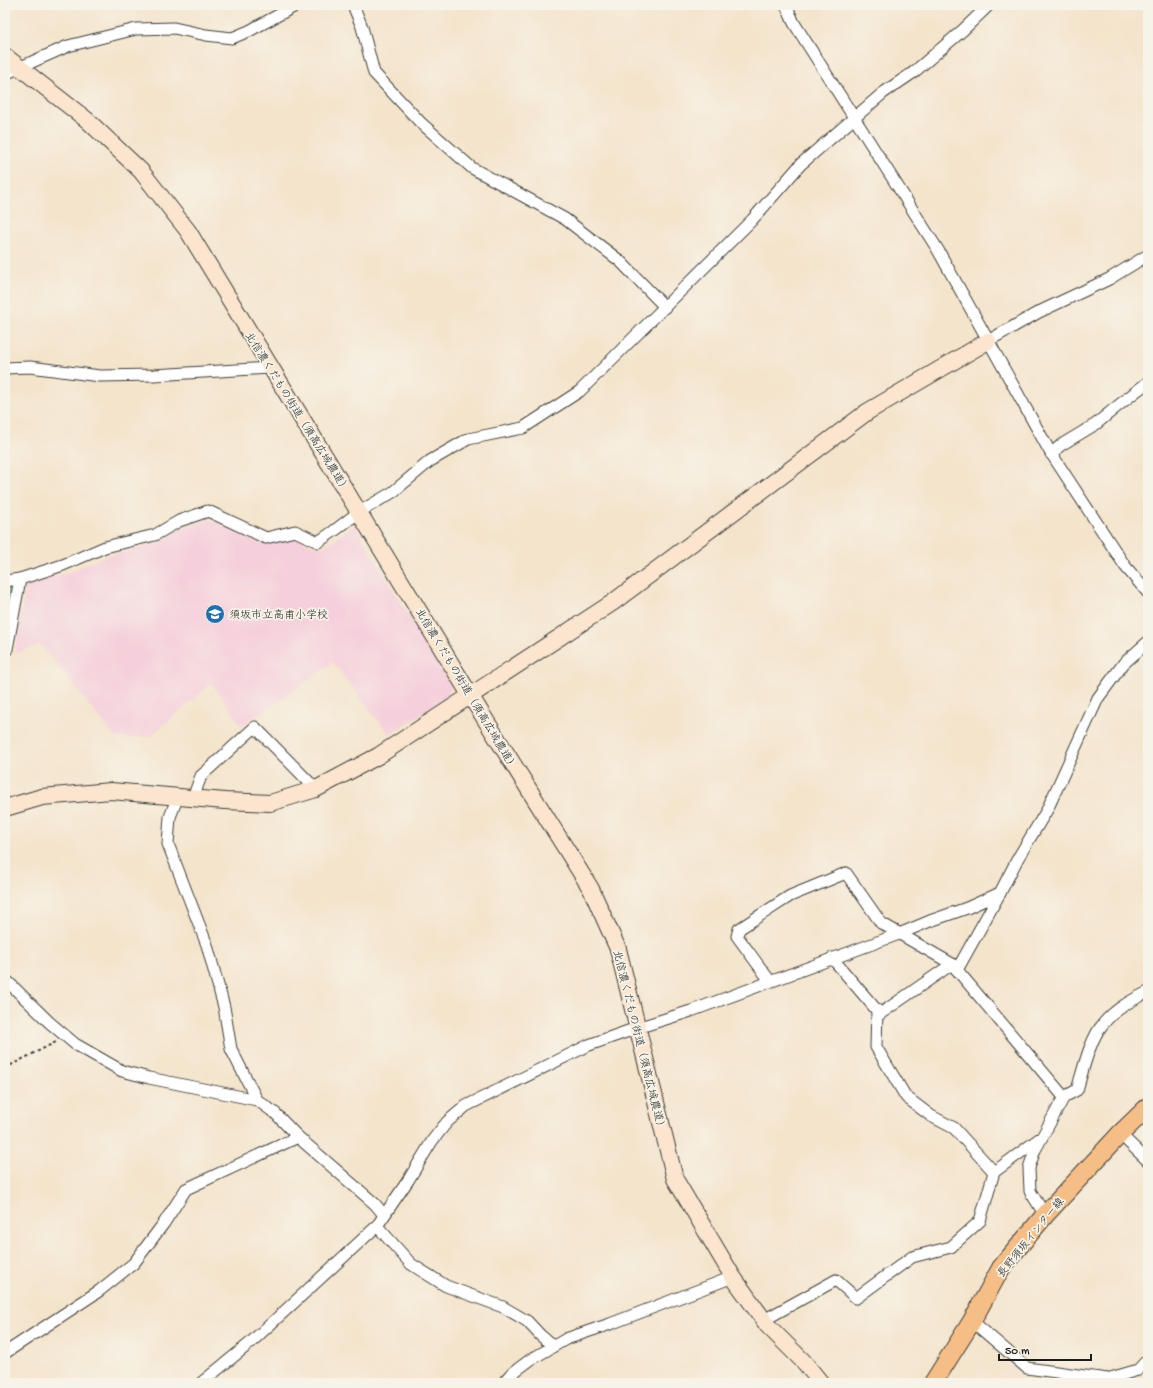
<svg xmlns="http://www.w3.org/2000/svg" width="1153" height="1388" font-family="'Gochi Hand','Klee One',sans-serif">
<rect width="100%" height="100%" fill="#f7f3e8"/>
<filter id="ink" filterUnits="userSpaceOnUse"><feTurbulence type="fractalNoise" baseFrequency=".025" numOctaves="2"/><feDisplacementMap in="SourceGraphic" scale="8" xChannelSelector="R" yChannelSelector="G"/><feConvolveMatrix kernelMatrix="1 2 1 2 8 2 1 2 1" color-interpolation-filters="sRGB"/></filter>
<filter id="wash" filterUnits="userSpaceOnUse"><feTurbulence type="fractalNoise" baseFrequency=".012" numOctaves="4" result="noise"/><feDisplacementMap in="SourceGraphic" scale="16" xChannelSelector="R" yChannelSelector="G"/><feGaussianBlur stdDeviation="0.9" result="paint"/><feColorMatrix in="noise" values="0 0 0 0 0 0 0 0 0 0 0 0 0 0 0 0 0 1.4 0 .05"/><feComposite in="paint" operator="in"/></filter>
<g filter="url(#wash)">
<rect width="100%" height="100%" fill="#f4e4cc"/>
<polygon fill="#f5cfdb" points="209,519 264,544 294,538 322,548 355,525 451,686 448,698 389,734 333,663 242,726 212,683 150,737 116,738 41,645 15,653 26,584 66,573 106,556 158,543 183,527"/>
<polygon fill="#78be82" stroke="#4a6d4f" points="16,583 5,640 5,584"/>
</g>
<g filter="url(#ink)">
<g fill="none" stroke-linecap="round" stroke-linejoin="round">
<g stroke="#3c3a36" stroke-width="13">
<g id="street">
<polyline points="353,5 362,27 374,73 420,122 472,168 565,219 620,261 665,307"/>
<polyline points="786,5 794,23 938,250 1049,450 1125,566 1148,593"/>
<polyline points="5,74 68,46 136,29 174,28 206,35 232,38 249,31 297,5"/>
<polyline points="988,341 1039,312 1109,279 1148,255"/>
<polyline points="5,368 30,367 100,376 154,375 270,368"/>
<polyline points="1051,454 1061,445 1096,424 1114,409 1148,382"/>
<polyline points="5,581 20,579"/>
<polyline points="5,649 7,649 20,579 63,565 105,547 155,535 179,521 208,511 266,538 295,531 318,542 334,531 359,512 393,492 430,461 468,439 523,428 580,391 752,220 801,164 883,93 914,72 963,30 989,5"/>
<polyline points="178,796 170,817 168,844 207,945 224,1007 231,1049 257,1100 275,1113 298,1137 375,1204 384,1215"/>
<polyline points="193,798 201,776 255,727 316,789"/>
<polyline points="832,958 880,1014 952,964"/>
<polyline points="957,970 1000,893"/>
<polyline points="5,979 49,1022 75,1044 122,1071 149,1078 257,1100"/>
<polyline points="770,981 737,936 739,929 790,896 846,873 881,923 952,964 1064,1097"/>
<polyline points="877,1010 876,1047 906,1097 931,1116 954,1128 994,1172 1039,1139"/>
<polyline points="1120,1134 1148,1161"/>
<path d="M1045,1215L1030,1191L1029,1168L1035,1150L1064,1097L1077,1090C1083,1070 1090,1039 1103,1024C1115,1009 1132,1000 1148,992"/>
<polyline points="377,1226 411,1264 446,1286 503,1307 527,1321 540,1335 553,1346"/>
<polyline points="764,1320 836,1280 856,1298 912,1257 951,1247 980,1221 994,1172"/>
<polyline points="972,1321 1027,1368 1107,1379 1138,1370 1148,1359"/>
<polyline points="5,1353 99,1291 134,1263 164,1223 186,1189 298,1137"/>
<polyline points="201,1383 249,1344 377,1226 409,1179 432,1141 447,1122 466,1106 589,1045 637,1028 691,1011 899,934 930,921 967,908 1000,893 1018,858 1047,810 1098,698 1124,663 1148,642"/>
<polyline points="503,1383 510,1375 530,1360 566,1339 610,1324 733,1277"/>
</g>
</g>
<g stroke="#3c3a36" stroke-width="18">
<g id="secondary">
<polyline points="5,56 87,120 141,171 188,231 470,695 591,889 618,949 675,1179 733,1277 768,1326 805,1363 821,1383"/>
<polyline points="5,808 42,797 111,791 225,801 270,803 316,789 378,756 612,603 867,412 988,341"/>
</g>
</g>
<g stroke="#3c3a36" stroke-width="20">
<polyline id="primary" points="933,1383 972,1321 1001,1268 1045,1215 1120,1134 1148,1107"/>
</g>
<polyline stroke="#3c3a36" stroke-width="2" stroke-dasharray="3 3" stroke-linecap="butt" points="5,1068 56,1042"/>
<use href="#street" stroke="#fff" stroke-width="11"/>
<use href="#secondary" stroke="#fbe5cf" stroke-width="16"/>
<use href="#primary" stroke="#f6be87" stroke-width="18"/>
</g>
</g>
<defs>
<g id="school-disc" transform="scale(1)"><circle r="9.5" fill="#1f6fb2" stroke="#f7f3e8"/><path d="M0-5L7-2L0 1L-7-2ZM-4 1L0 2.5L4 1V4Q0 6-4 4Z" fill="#fff"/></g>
</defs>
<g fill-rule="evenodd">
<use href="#school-disc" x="215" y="614"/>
</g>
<g text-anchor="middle" stroke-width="3.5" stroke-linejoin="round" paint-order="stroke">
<g font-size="11" fill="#1c1c1c" stroke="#f7f3e8">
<text transform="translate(298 412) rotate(58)" y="4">北信濃くだもの街道（須高広域農道）</text>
<text transform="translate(467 689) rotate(59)" y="4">北信濃くだもの街道（須高広域農道）</text>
<text transform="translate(640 1041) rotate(76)" y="4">北信濃くだもの街道（須高広域農道）</text>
<text transform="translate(1030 1237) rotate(-51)" y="4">長野須坂インター線</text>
</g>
<g font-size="11" fill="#1c1c1c" stroke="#f7f3e8" text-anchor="start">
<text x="229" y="618">須坂市立高甫小学校</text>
</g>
</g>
<rect width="1153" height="1388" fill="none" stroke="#f7f3e8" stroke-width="20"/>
<path d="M999 1354v6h92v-6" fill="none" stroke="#1c1c1c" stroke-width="2"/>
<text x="1005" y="1354" font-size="12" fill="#1c1c1c" stroke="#f7f3e8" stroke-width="3" paint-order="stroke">50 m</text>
</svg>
